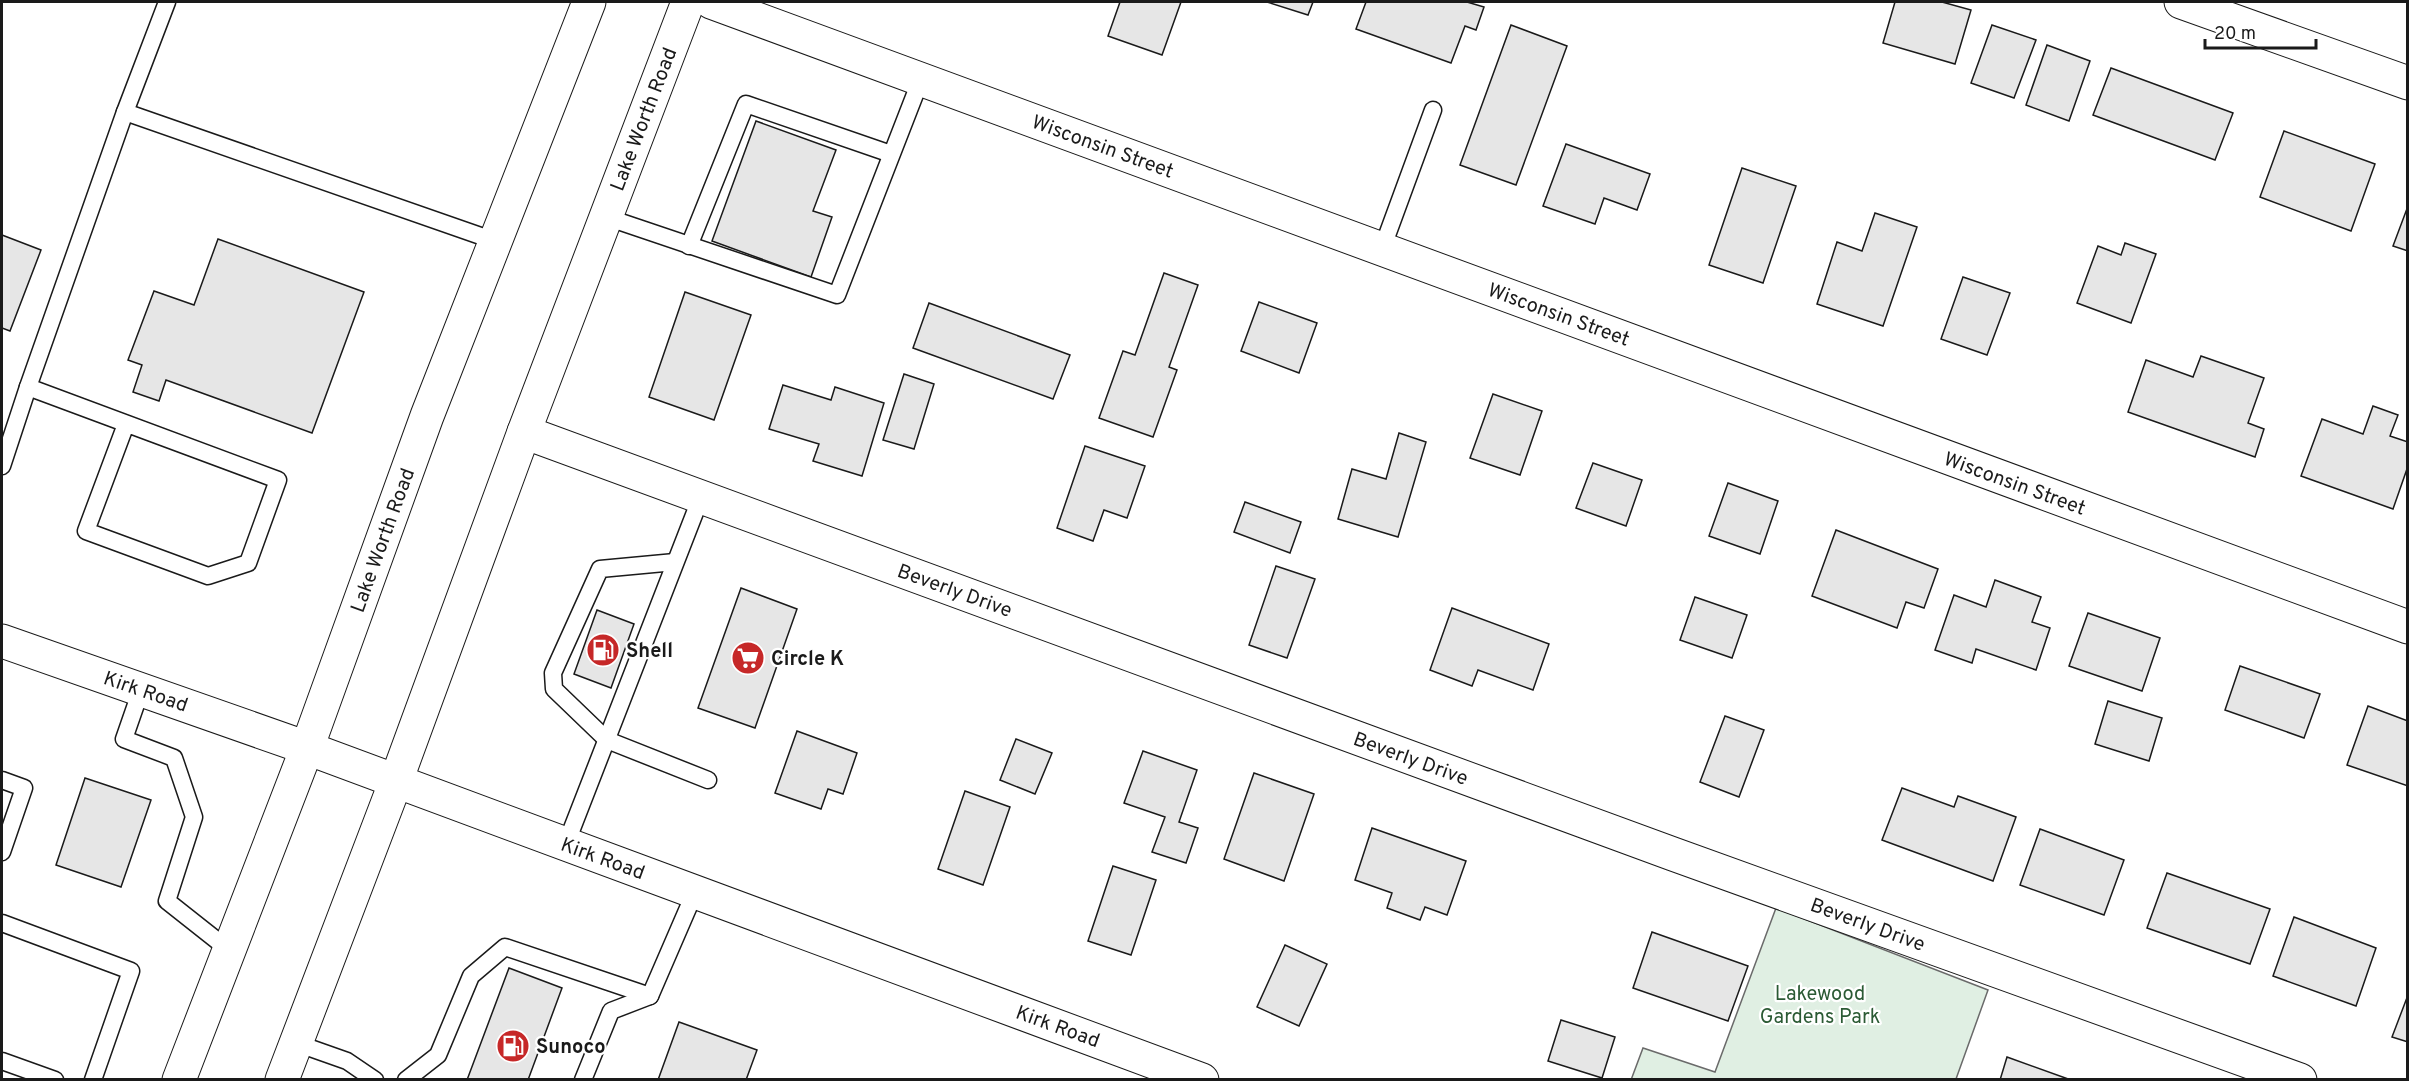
<svg xmlns="http://www.w3.org/2000/svg" width="2409" height="1081" font-family="Overpass,sans-serif">
<rect width="100%" height="100%" fill="#fff"/>
<polygon fill="#e0efe3" stroke="#6a6a6a" stroke-width="1.5" points="1776,908 1988,990 1956,1079 1631,1080 1643,1048 1715,1072"/>
<g fill="#e6e6e6" stroke="#1a1a1a" stroke-width="1.5">
<polygon points="1120,2 1181,2 1162,55 1108,36"/>
<polygon points="1267,2 1313,2 1308,15"/>
<polygon points="1366,2 1467,2 1484,7 1476,30 1465,26 1451,63 1356,29"/>
<polygon points="1895,2 1942,2 1971,10 1955,64 1883,43"/>
<polygon points="1511,25 1567,46 1516,185 1460,165"/>
<polygon points="1992,25 2036,40 2014,98 1971,83"/>
<polygon points="2047,45 2090,61 2069,121 2026,105"/>
<polygon points="2111,68 2233,113 2215,160 2093,115"/>
<polygon points="756,121 836,150 813,211 832,217 811,277 712,241"/>
<polygon points="2284,131 2375,164 2351,231 2260,197"/>
<polygon points="1566,144 1650,174 1637,210 1604,198 1595,224 1543,206"/>
<polygon points="1742,168 1796,186 1763,283 1709,265"/>
<polygon points="2408,206 2408,251 2393,246"/>
<polygon points="1875,213 1917,227 1883,326 1817,304 1837,242 1862,251"/>
<polygon points="2,235 41,250 10,331 2,328"/>
<polygon points="218,239 364,292 312,433 166,380 159,401 133,392 142,365 128,360 154,291 194,305"/>
<polygon points="2125,243 2156,254 2131,323 2077,303 2098,246 2121,255"/>
<polygon points="1164,273 1198,285 1169,367 1177,370 1153,437 1099,418 1123,351 1135,355"/>
<polygon points="1963,277 2010,293 1987,355 1941,339"/>
<polygon points="685,292 751,315 714,420 649,397"/>
<polygon points="1259,302 1317,323 1299,373 1241,351"/>
<polygon points="929,303 1070,355 1053,399 913,348"/>
<polygon points="2201,356 2264,378 2248,423 2264,429 2255,457 2128,412 2146,360 2193,377"/>
<polygon points="904,374 934,384 914,449 883,440"/>
<polygon points="783,385 831,400 835,387 884,403 862,476 813,461 819,444 769,429"/>
<polygon points="1493,394 1542,411 1520,475 1470,458"/>
<polygon points="2373,406 2398,415 2390,436 2408,442 2408,466 2393,509 2301,476 2322,419 2363,434"/>
<polygon points="1399,433 1426,442 1398,537 1338,519 1352,469 1386,479"/>
<polygon points="1085,446 1145,466 1127,518 1104,510 1093,541 1057,528"/>
<polygon points="1593,463 1642,480 1626,526 1576,508"/>
<polygon points="1728,483 1778,501 1760,554 1709,536"/>
<polygon points="1245,502 1301,522 1290,553 1234,532"/>
<polygon points="1836,530 1938,569 1924,608 1906,602 1897,628 1812,596"/>
<polygon points="1276,566 1315,579 1287,658 1249,645"/>
<polygon points="1995,580 2041,597 2032,622 2050,628 2036,670 1976,649 1972,663 1935,650 1954,595 1986,607"/>
<polygon points="741,588 797,609 755,728 698,708"/>
<polygon points="1695,597 1747,615 1732,658 1680,640"/>
<polygon points="1452,608 1549,644 1533,690 1478,670 1472,686 1430,670"/>
<polygon points="597,610 634,624 611,688 574,674"/>
<polygon points="2088,613 2160,638 2142,691 2069,666"/>
<polygon points="2240,666 2320,694 2304,738 2225,710"/>
<polygon points="2108,701 2162,718 2149,761 2095,744"/>
<polygon points="2368,706 2408,721 2408,786 2347,765"/>
<polygon points="1725,716 1764,730 1739,797 1700,782"/>
<polygon points="797,731 857,753 843,794 828,789 821,809 775,793"/>
<polygon points="1016,739 1052,753 1035,794 1000,780"/>
<polygon points="1143,751 1197,770 1179,822 1198,828 1186,863 1152,852 1165,817 1124,803"/>
<polygon points="1254,773 1314,794 1284,881 1224,859"/>
<polygon points="85,778 151,800 121,887 56,865"/>
<polygon points="1902,788 1954,807 1958,796 2016,817 1993,881 1882,840"/>
<polygon points="965,791 1010,807 983,885 938,869"/>
<polygon points="1372,828 1466,861 1447,915 1425,907 1420,920 1387,908 1392,893 1355,880"/>
<polygon points="2040,829 2124,860 2104,915 2020,885"/>
<polygon points="1113,866 1156,880 1131,955 1088,941"/>
<polygon points="2167,873 2270,909 2250,964 2147,928"/>
<polygon points="2294,917 2376,948 2356,1006 2273,976"/>
<polygon points="1652,932 1748,966 1728,1021 1633,988"/>
<polygon points="1285,945 1327,964 1299,1026 1257,1007"/>
<polygon points="509,968 562,988 528,1080 467,1080"/>
<polygon points="2408,995 2408,1042 2392,1037"/>
<polygon points="1561,1020 1615,1037 1602,1078 1548,1061"/>
<polygon points="679,1022 757,1050 746,1080 658,1080"/>
<polygon points="2007,1057 2071,1080 2000,1080"/>
</g>
<g fill="none" stroke-linecap="round" stroke-linejoin="round">
<g stroke="#1a1a1a" stroke-width="19">
<g id="lane">
<polyline points="125,112 167,2"/>
<polyline points="606,217 837,295 921,79"/>
<polyline points="689,246 746,104 891,154"/>
<polyline points="1382,249 1433,110"/>
<polyline points="28,387 125,112 495,241"/>
<polyline points="2,466 28,387 278,480 248,563 208,576 86,531 126,424"/>
<polyline points="675,562 600,569 553,673 554,689 607,740 708,780"/>
<polyline points="141,690 124,739 174,758 194,817 167,901 229,950"/>
<polyline points="2,780 24,788 2,852"/>
<polyline points="566,844 701,497"/>
<polyline points="2,923 131,971 93,1080"/>
<polyline points="296,1043 347,1061 375,1080"/>
<polyline points="2,1061 55,1080"/>
<polyline points="406,1080 438,1055 471,976 505,947 650,996"/>
<polyline points="583,1080 611,1011 650,996 695,892"/>
</g>
</g>
<g stroke="#1a1a1a" stroke-width="35">
<g id="street">
<polyline points="711,2 2408,627"/>
<polyline points="2181,2 2408,83"/>
<polyline points="524,432 1673,854 2300,1080"/>
</g>
</g>
<g stroke="#1a1a1a" stroke-width="35">
<polyline id="secondary" points="2,641 307,748 1202,1080"/>
</g>
<g stroke="#1a1a1a" stroke-width="35">
<g id="primary">
<polyline points="179,1080 307,748 427,416 589,2"/>
<polyline points="282,1080 396,781 524,432 688,2"/>
</g>
</g>
<use href="#lane" stroke="#fff" stroke-width="16"/>
<use href="#street" stroke="#fff" stroke-width="33"/>
<use href="#secondary" stroke="#fff" stroke-width="33"/>
<use href="#primary" stroke="#fff" stroke-width="33"/>
</g>
<defs>
<g id="fuel-disc" transform="scale(1.725)"><circle r="9.5" fill="#c62828" stroke="#fff"/><path d="M-5.5-6h7V0h2V4h1.3V-2.5L3-4.5l.8-.8L6-3V5H2.5V1h-1V6h-7ZM-4.2-4.7v3.2H.2V-4.7Z" fill="#fff"/></g>
<g id="supermarket-disc" transform="scale(1.725)"><circle r="9.5" fill="#c62828" stroke="#fff"/><path d="M-6-5.5h2.5l.6 2H6L4.5 2H-2.5L-4.4-4H-6ZM-1.5 3.2a1.3 1.3 0 1 0 .1 0ZM3 3.2a1.3 1.3 0 1 0 .1 0Z" fill="#fff"/></g>
</defs>
<g fill-rule="evenodd">
<use href="#fuel-disc" x="603" y="650"/>
<use href="#supermarket-disc" x="748" y="658"/>
<use href="#fuel-disc" x="513" y="1046"/>
</g>
<g text-anchor="middle" stroke-width="4.5" stroke-linejoin="round" paint-order="stroke">
<g font-size="20" fill="#1a1a1a" stroke="#fff">
<text transform="translate(643 119) rotate(-69)" y="7">Lake Worth Road</text>
<text transform="translate(1103 146) rotate(20)" y="7">Wisconsin Street</text>
<text transform="translate(1559 314) rotate(20)" y="7">Wisconsin Street</text>
<text transform="translate(2015 483) rotate(20)" y="7">Wisconsin Street</text>
<text transform="translate(382 540) rotate(-70)" y="7">Lake Worth Road</text>
<text transform="translate(955 590) rotate(20)" y="7">Beverly Drive</text>
<text transform="translate(146 691) rotate(19)" y="7">Kirk Road</text>
<text transform="translate(1411 758) rotate(20)" y="7">Beverly Drive</text>
<text transform="translate(603 858) rotate(20)" y="7">Kirk Road</text>
<text transform="translate(1868 924) rotate(20)" y="7">Beverly Drive</text>
<text transform="translate(1058 1026) rotate(20)" y="7">Kirk Road</text>
</g>
<g font-size="20" font-weight="bold" fill="#1a1a1a" stroke="#fff" text-anchor="start">
<text x="626" y="657">Shell</text>
<text x="771" y="665">Circle K</text>
<text x="536" y="1053">Sunoco</text>
</g>
<g font-size="20" fill="#2b5a34" stroke="#fff">
<text x="1820" y="1000">Lakewood<tspan x="1820" dy="23">Gardens Park</tspan></text>
</g>
</g>
<rect width="2409" height="1081" fill="none" stroke="#1a1a1a" stroke-width="6"/>
<path d="M2205 39v9h111v-9" fill="none" stroke="#1a1a1a" stroke-width="3"/>
<text x="2214" y="39" font-size="18" fill="#1a1a1a" stroke="#ffffff" stroke-width="4.5" paint-order="stroke">20 m</text>
</svg>
